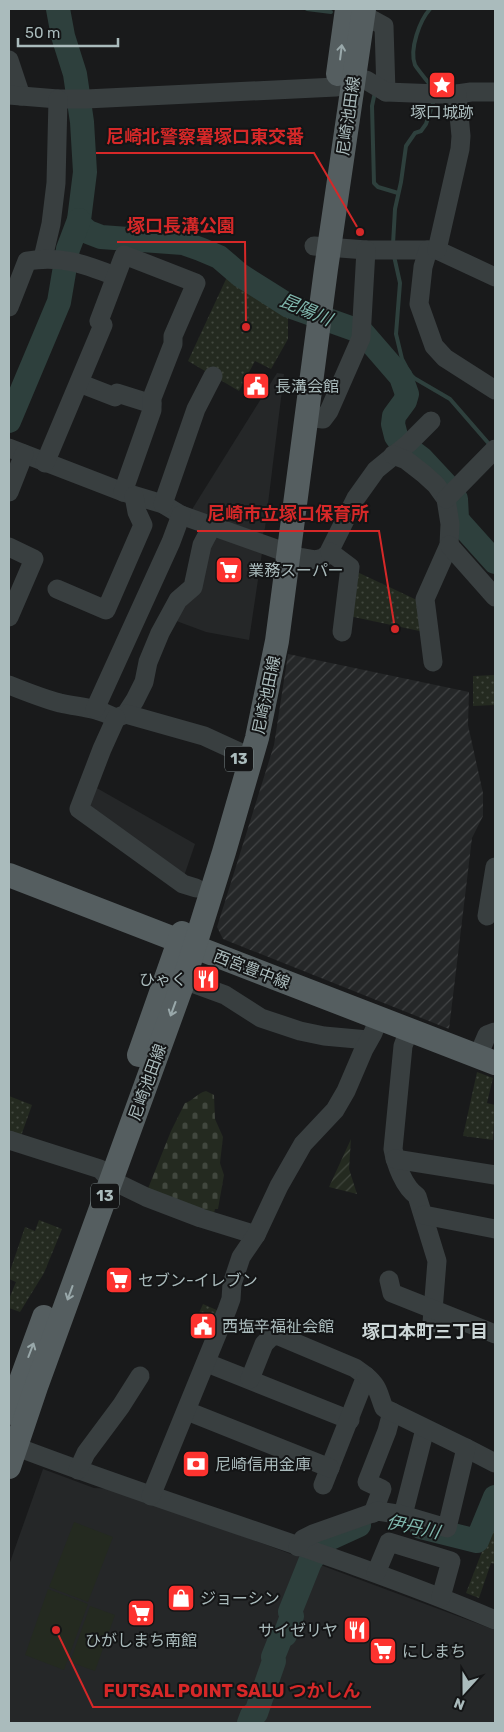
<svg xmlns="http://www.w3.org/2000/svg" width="504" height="1732" font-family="Rubik,'Noto Sans JP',sans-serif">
<defs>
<pattern id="industrial-furrows" width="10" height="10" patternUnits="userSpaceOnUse" patternTransform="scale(1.25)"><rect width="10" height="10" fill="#252728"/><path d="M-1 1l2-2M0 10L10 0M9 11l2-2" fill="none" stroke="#424445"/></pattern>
<pattern id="cemetery-stones" width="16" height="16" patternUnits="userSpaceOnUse" patternTransform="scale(1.25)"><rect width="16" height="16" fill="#242a20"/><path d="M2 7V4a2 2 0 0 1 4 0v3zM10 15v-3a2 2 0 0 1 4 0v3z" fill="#41473e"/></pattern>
<pattern id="park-dots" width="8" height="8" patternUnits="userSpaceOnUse" patternTransform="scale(1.25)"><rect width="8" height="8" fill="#242a20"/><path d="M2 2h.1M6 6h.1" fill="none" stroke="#41473e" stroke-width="1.8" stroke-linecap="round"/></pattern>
<pattern id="garden-furrows" width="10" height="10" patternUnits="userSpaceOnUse" patternTransform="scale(1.25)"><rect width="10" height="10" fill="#242a20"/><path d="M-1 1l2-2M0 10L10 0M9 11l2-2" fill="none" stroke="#41473e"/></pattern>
</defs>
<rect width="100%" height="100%" fill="#191a1b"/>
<g fill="#252728">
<polygon points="277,373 284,374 265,528 262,537 191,511"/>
<polygon points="213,529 263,546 249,640 206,632 171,619"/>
<polygon points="95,787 195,844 183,879 83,811"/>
<polygon points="43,1469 94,1488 116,1489 495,1630 495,1723 9,1723 9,1565"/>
</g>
<polygon fill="url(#industrial-furrows)" points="288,654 469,692 468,725 483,793 483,816 472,838 449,1029 223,939 217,927 274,745"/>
<g fill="#242a20">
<polygon points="74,1522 113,1537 88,1602 49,1587"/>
<polygon points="48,1589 88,1604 64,1670 25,1655"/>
<polygon points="90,1606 115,1615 95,1671 70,1662"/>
</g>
<path fill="url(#cemetery-stones)" d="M206,1091L214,1095L215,1119L223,1137L220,1163L224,1175L218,1209H215L213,1217L147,1191L171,1131L185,1103C193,1101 197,1093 206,1091Z"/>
<g fill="url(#park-dots)">
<polygon points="227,277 281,312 288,315 288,339 271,369 255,361 239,391 188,361"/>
<polygon points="355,571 419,601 424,632 349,616"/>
<polygon points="495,675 495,705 473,706 473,676"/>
<polygon points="477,1072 493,1078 487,1103 495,1105 493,1140 463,1136"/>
<polygon points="9,1096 32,1105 21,1136 9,1132"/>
<polygon points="39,1220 62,1229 44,1273 20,1312 9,1308 9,1299 16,1282 9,1279 9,1274 25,1227 35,1231"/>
<polygon points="203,1304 221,1312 217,1322 199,1313"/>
<polygon points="495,1518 495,1564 491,1563 479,1598 466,1593"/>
</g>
<polygon fill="url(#garden-furrows)" points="351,1139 349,1169 357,1194 329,1187"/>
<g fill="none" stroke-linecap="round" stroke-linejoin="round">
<g stroke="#2e403d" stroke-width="4">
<polyline points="307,9 331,12"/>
<path d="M430,9C420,20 409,49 415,65C418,70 428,82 432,87"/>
<polyline points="375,92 372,106 374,183 378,187 398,193"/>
<polyline points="393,244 395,209 401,182 406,146 415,133 421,131 426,124 434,100"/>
<polyline points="394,256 400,283 396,334 402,359 410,374 414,378 450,399 490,445"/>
</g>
<g stroke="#2e403d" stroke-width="24">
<polyline points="58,9 63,36 75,74 82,122 85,172 79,220 80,225 88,232 101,237 183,243 200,249 219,257 240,275 289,306 362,332 401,377 407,394 405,401 394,416 393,424 396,436 401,443 421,458 449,488 456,499 457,518 460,523 495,562"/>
<polyline points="9,421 59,302 68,249 79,220"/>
<polyline points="421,1527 477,1541 495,1497"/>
<polyline points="249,1723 252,1715 256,1713 274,1661 273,1657 281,1637 285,1635 292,1616 290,1612 310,1562 324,1541 359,1525"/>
</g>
<g stroke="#393f40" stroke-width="19">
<polyline points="363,19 373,20 384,26 386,92"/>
<polyline points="9,60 21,96"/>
<polyline points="9,95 58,99 86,99 336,87 354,79 366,80 386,92 439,94 457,94 471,92 495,92"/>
<polyline points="314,246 366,250 437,250 495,277"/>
<polyline points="428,250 423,267 419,304 434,346 445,358 495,390"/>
<polyline points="437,250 460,149 461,136 457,94"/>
<polyline points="43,258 51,224 56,183 58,99"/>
<path d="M9,307L27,261C61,255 84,264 115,276"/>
<polyline points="79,383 115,397 117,393 152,404"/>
<polyline points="306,417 323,419 329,411 361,338 366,250"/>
<polyline points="9,448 123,492 163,504 181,515 299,557 316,560 323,558 328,554 356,498 376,470 409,443 431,421"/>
<polyline points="393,455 406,460 424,474 436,485 446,499 450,524 449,545 425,599 433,662"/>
<polyline points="45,463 103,325 99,321 124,255 196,283 173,336 173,344 152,398 152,410 123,492"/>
<polyline points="9,492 24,454"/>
<polyline points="446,499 495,449"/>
<polyline points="163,504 196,409 213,376"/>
<polyline points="449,545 495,597"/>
<polyline points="9,547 34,559 9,617"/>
<polyline points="330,552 350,567 342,632"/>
<polyline points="57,589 106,610 143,525 137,512 134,496"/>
<path d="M9,685C24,691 44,699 60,703C83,708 94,707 116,718L126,714L135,700L144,682L148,662L160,633L178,600L193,587L202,545L212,526"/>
<polyline points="95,709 171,542 181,515"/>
<polyline points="126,714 204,736 241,753"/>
<polyline points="116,718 102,749 79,809 183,884 196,888"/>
<polyline points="487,916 495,867"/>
<polyline points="184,980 225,995 261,1018 300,1031 324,1036 368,1040"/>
<path d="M409,1030L403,1046L393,1149C396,1165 404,1187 417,1196L437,1261L432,1323"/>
<polyline points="478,1056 487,1035 495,1032"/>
<polyline points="9,1140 100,1169 111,1180 146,1197 201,1218 256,1235"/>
<polyline points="395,1159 495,1175"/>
<polyline points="424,1215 495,1229"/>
<polyline points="389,1280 392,1293 495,1334"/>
<polyline points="207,1363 350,1420"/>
<polyline points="250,1379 264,1344 272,1336 279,1336 355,1368 366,1376 323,1485"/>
<polyline points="187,1411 330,1468"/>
<path d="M9,1444C170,1506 336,1553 495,1620"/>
<polyline points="466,1448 495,1463"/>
<polyline points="78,1470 86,1453 121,1406 140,1376"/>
<polyline points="151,1496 227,1310 231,1299 232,1284 241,1257 256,1235 279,1186 303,1144 335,1110 346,1091 364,1049 373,1033 379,1018"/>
<polyline points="373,1513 382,1489 367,1482 387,1431 392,1412"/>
<polyline points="403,1515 425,1429"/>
<path d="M298,1547L303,1539L313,1534L378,1511L403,1515L447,1528L466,1448L384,1408C378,1393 379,1387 366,1376"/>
<polyline points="376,1573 389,1542 451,1561 441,1597"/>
</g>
<g stroke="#555e60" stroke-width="24">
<polyline points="338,74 347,9"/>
<polyline points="9,875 495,1063"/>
<polyline points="139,1055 182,933"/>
<polyline points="9,1413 44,1317"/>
<polyline points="9,1467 36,1387 184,980 224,852 257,738 277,641 326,269 364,9"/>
</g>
</g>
<defs><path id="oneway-shaft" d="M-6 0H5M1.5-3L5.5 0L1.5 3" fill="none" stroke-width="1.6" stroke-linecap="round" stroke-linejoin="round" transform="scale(1.25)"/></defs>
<g stroke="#99a8aa">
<use href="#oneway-shaft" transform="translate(341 52) rotate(-83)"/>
<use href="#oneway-shaft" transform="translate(173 1009) rotate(110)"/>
<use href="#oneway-shaft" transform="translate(70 1293) rotate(110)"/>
<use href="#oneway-shaft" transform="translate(31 1350) rotate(-69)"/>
</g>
<defs>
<g id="sight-square" transform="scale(1.4375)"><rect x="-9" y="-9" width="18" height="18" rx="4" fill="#fd332f" stroke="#141516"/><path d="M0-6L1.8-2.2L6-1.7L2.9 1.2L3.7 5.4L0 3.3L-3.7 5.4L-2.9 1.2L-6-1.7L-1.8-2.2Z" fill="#fff"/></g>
<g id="civic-square" transform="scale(1.4375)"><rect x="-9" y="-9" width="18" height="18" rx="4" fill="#fd332f" stroke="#141516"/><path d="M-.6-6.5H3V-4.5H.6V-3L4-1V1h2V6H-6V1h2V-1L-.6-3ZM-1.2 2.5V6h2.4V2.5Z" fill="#fff"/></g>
<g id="supermarket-square" transform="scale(1.4375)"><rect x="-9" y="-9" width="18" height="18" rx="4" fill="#fd332f" stroke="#141516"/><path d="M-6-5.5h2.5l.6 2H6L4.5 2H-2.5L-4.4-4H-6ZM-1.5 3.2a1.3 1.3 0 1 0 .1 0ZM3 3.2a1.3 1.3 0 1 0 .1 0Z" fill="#fff"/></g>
<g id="restaurant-square" transform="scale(1.4375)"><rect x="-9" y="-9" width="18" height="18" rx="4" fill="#fd332f" stroke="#141516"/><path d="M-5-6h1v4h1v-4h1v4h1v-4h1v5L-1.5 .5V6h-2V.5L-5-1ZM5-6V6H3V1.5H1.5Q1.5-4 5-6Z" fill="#fff"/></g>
<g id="bank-square" transform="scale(1.4375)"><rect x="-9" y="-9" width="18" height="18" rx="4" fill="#fd332f" stroke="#141516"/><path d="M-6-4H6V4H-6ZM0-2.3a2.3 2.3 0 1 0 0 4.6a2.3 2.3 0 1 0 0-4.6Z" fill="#fff"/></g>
<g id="shop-square" transform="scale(1.4375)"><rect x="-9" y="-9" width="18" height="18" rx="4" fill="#fd332f" stroke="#141516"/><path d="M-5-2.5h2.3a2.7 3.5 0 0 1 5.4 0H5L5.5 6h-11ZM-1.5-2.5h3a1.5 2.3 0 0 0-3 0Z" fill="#fff"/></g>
</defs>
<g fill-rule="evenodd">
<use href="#sight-square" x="442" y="85"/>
<use href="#civic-square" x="256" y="386"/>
<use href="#supermarket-square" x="229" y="570"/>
<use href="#restaurant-square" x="206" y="979"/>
<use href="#supermarket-square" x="119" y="1280"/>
<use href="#civic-square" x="203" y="1326"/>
<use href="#bank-square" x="196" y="1464"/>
<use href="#shop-square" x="181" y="1598"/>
<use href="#supermarket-square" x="141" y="1613"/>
<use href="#restaurant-square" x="357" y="1630"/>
<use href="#supermarket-square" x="383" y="1651"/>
</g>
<g text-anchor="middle" stroke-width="4" stroke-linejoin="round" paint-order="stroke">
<g fill="#141516" stroke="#7d898a" stroke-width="1">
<rect x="225" y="746.5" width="28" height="25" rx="4"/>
<rect x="91" y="1183.5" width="28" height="25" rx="4"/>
</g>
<g font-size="15" font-weight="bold" fill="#aabbbc">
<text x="239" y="764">13</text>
<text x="105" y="1201">13</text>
</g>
<g font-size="16" fill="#aabbbc" stroke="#141516" text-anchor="start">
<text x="442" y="118" text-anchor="middle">塚口城跡</text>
<text x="275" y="392">長溝会館</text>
<text x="248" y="576">業務スーパー</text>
<text x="187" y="985" text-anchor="end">ひゃく</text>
<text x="138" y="1286">セブン-イレブン</text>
<text x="222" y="1332">西塩辛福祉会館</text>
<text x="215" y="1470">尼崎信用金庫</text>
<text x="200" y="1604">ジョーシン</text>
<text x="338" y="1636" text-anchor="end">サイゼリヤ</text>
<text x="141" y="1646" text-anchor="middle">ひがしまち南館</text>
<text x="402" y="1657">にしまち</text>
</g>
<g font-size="16" fill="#aabbbc" stroke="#141516">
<text transform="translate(348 116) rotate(-82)" y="6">尼崎池田線</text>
<text transform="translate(266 695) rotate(-78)" y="6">尼崎池田線</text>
<text transform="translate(252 969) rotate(21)" y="6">西宮豊中線</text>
<text transform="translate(147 1082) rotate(-70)" y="6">尼崎池田線</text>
</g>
<g font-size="18" font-style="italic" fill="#80b8ae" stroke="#141516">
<text transform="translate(306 310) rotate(23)" y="6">昆陽川</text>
<text transform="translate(413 1527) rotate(12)" y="6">伊丹川</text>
</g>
<g font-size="18" font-weight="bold" fill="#ccd6d7" stroke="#141516">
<text x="425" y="1338">塚口本町三丁目</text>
</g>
</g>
<path fill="none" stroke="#d62828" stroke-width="2" d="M360 232L314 153H96M246 327L245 242H117M395 629L379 531H197M56 1630L93 1707H371"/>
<g fill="#d62828" stroke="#141516" stroke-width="2">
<circle cx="360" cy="232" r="5"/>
<circle cx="246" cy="327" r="5"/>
<circle cx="395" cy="629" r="5"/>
<circle cx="56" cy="1630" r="5"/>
</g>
<g font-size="18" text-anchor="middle" font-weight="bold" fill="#d62828" stroke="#141516" stroke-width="4" stroke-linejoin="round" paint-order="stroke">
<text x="205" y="143">尼崎北警察署塚口東交番</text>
<text x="181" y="232">塚口長溝公園</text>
<text x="288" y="520">尼崎市立塚口保育所</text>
<text x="232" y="1697">FUTSAL POINT SALU つかしん</text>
</g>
<rect width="504" height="1732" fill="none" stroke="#aabbbc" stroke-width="20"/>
<g transform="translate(464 1692) rotate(201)" stroke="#141516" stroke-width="4" paint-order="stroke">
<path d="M0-4L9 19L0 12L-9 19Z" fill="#aabbbc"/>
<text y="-8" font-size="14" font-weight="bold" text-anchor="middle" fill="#aabbbc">N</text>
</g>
<path d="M18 38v8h100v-8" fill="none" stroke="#aabbbc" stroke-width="2.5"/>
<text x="25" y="38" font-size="15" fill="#aabbbc" stroke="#141516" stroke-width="4" paint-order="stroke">50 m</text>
</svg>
